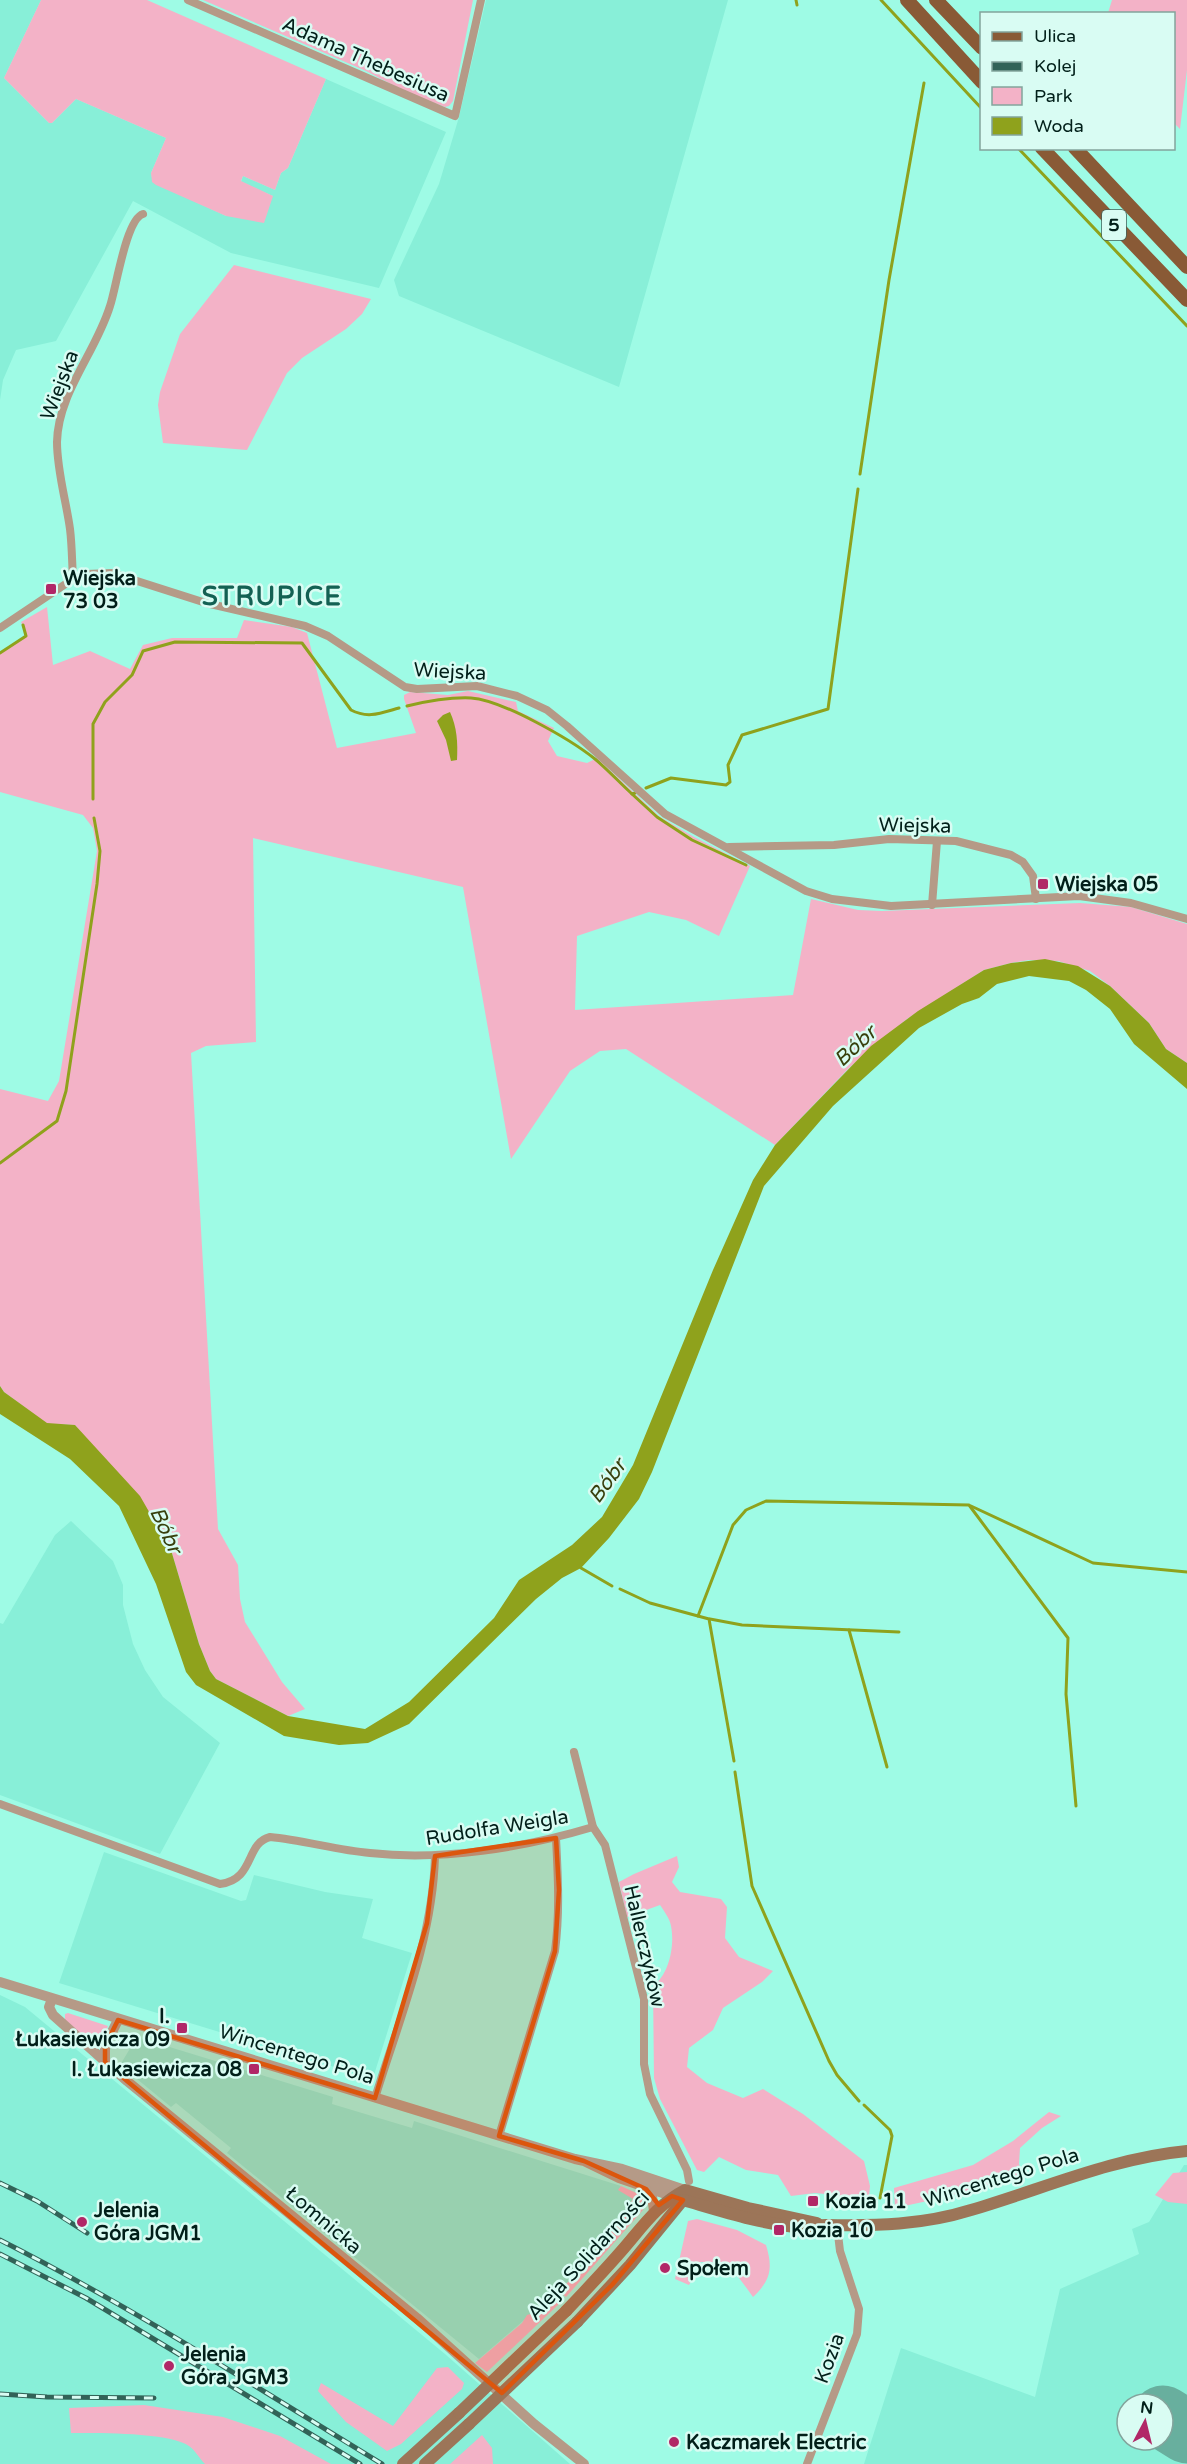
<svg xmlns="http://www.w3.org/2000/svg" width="1187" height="2464" font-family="'Varela Round',sans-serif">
<rect width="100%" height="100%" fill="#9efbe5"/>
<g fill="#88efd8" fill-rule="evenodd">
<polygon points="0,0 41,0 4,78 49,123 52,123 76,99 166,138 151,173 153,182 226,216 273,196 241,182 243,176 275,190 281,173 288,168 326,79 446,132 379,288 231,253 133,201 56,341 16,350 3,380 0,400"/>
<polygon points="486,0 728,0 619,387 399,296 394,280 439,184 459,117"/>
<polygon points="71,1521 113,1561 123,1585 123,1605 133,1644 145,1670 163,1697 220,1743 160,1854 0,1795 0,1623 3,1624 55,1535"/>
<polygon points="104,1852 241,1901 246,1900 254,1875 325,1892 373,1899 362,1938 412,1953 374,2075 370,2078 59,1983"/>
<polygon points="0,1995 25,2007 445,2354 570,2464 0,2464"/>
<polygon points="137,2037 333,2097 332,2104 412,2128 414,2121 621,2186 619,2189 634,2199 620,2222 597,2247 593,2260 584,2273 576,2275 479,2359 227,2153 231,2148 176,2103 171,2107 120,2065"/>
<path d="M1184,2165H1187V2464H864L901,2348L1035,2397L1060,2289L1139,2254L1132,2229L1149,2222ZM1127,2404H1163V2440H1127Z"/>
</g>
<g fill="#f3b2c7">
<polygon points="41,0 147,0 326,79 288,168 281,173 275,190 243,176 241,181 273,196 264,223 226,216 156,185 152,182 151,173 166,138 76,99 52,123 49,123 4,78"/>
<polygon points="203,0 473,0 453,101 449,106 445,107 410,94 366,71"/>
<polygon points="1112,0 1187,0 1187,70 1180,129 1174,123 1174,14 1108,13"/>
<polygon points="234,265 371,299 362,314 346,329 302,358 287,373 247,450 163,443 158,405 160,392 180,334"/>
<polygon points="47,607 53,665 90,651 130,669 143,645 172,638 237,638 244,620 292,627 307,633 337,748 416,733 404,699 404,695 410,692 448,695 468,691 516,702 518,711 554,728 548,741 557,756 587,763 597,758 660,817 694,837 750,866 719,936 686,920 649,912 577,936 575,1010 793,995 811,899 858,910 882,911 1080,903 1131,907 1187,924 1187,1063 1166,1049 1149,1023 1110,986 1090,971 1058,961 1029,960 1011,963 984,970 907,1019 849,1068 775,1145 626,1049 600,1051 570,1071 511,1159 463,887 253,838 256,1042 206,1046 191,1053 218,1529 238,1565 240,1599 245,1622 282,1682 305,1709 288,1716 216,1679 210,1671 199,1644 171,1550 75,1425 47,1424 4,1392 0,1386 0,1089 48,1101 59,1081 97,851 93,828 83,815 0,792 0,653 26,636 21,622"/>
<path d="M677,1856L679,1867L672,1882L680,1892L721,1899L727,1907L725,1938L739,1957L773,1971L762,1982L723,2008L713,2030L689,2048L687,2067L707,2083L743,2098L763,2089L803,2114L864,2161L870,2186L868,2207L852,2209L835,2195L815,2193L791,2196L778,2175L746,2170L719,2157L704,2172L697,2170L660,2099L654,2078L653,1986C669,1975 675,1946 671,1926C670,1919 664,1911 660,1905L627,1917L619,1882L634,1874Z"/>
<polygon points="68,2013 108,2026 99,2046 95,2046 65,2020 65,2014"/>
<polygon points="1049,2112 1061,2116 1042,2128 1020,2148 1019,2164 1023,2175 946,2197 895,2208 894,2188 973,2165 1013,2141"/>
<polygon points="1187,2172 1187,2204 1168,2202 1155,2195 1173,2173"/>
<polygon points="621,2186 643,2196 645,2203 643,2210 566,2297 560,2292 556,2298 559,2304 487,2372 475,2363 522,2323 527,2315 534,2313 576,2275 584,2273 593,2260 597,2247 620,2222 633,2199 618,2190"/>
<path d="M697,2219L737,2230L766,2245C773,2268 771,2280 753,2297C735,2272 728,2258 694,2263L693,2278L689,2285L675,2279L688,2221Z"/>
<polygon points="448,2367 464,2383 462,2389 401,2444 387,2451 346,2422 318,2391 321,2383 393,2426 437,2368"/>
<path d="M144,2405L223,2417L280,2436L331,2464H205C200,2459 195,2450 189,2446C169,2432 96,2433 71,2433L69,2408Z"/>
<polygon points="482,2435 492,2448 493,2464 450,2464"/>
</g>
<g fill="#8fa21c">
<path d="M450,712C457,727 458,743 457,760L451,761L446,740L437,721L443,715Z"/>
<polygon points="1045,959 1078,966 1110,986 1149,1023 1166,1049 1187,1063 1187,1089 1134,1044 1110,1009 1086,990 1069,981 1029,976 997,984 979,998 962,1004 919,1028 833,1106 764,1186 652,1472 639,1499 609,1538 581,1568 562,1578 536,1599 409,1724 368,1743 339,1745 284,1736 196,1685 186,1672 156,1584 119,1506 70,1459 0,1414 0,1386 4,1392 47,1423 75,1425 140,1496 171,1550 199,1644 210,1671 216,1679 288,1716 365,1729 409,1702 494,1618 519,1580 572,1545 602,1517 633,1465 713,1270 753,1180 775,1145 871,1046 918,1011 984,970 1011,963"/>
</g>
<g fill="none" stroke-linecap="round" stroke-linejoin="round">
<g stroke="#8fa21c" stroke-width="3">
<polyline points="796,0 797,5"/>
<polyline points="881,0 982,109"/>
<polyline points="1018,148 1187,326"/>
<polyline points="860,474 889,280 924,83"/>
<polyline points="0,653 26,636 23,625"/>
<path d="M407,706C428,701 449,697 471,698C502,700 570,739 595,759C608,770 620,783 632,794L635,793"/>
<polyline points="646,788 671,778 726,785 730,782 728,765 742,735 828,709 858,489"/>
<polyline points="632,794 657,817 692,840 746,865"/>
<path d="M93,799V724L105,702L132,675L143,651L175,642L302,643L351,710C368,719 381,713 399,708"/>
<polyline points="0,1163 57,1121 66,1091 97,884 100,851 94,818"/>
<polyline points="971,1506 1093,1563 1187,1572"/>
<polyline points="581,1568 612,1586"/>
<polyline points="620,1589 650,1603 709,1619 734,1761"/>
<polyline points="698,1616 733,1525 746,1510 766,1501 969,1505 1068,1638 1066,1694 1076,1806"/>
<polyline points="710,1619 742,1625 899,1632"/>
<polyline points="849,1630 887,1767"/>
<polyline points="735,1772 752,1886 829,2061 837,2075 859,2101"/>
<polyline points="864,2105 890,2130 892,2136 880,2198"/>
</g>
<polyline stroke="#68af9e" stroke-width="63" points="1163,2417 1187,2432"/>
<g stroke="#b59a87" stroke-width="8">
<polyline points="188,0 455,116 481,0"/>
<path d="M73,579C72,562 72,545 70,529C66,500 57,471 57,442C58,393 96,352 110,306C116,289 126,219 143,214"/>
<polyline points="0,628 73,579 86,574 112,573 206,603 305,626 328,636 405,687 417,689 477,686 517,696 547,710 567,726 665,814 806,891 832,899 891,906 1079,896 1131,903 1187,919"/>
<polyline points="729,847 834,845 889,839 956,841 1011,855 1023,862 1033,876 1036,899"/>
<polyline points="932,905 937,841"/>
<polyline points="574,1752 593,1827 605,1845 644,1999 644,2064 650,2094 687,2170 689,2181"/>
<path d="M0,1804L220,1884C255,1880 245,1843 270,1837C303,1840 336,1850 370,1853C442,1861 523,1848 593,1827"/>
<path d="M375,2098C399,2020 433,1939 435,1856"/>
<path d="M499,2136L555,1951C560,1913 558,1876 556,1838"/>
<polyline points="807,2464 857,2334 859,2309 840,2251 837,2226"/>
</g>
<g stroke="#b59a87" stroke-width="10">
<polyline points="0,1982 575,2159 622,2169 685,2190 683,2200 619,2178 584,2161"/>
<polyline points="52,1999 49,2007 53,2015 127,2081 417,2318 534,2424 584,2464"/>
<polyline points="105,2062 105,2046 118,2020"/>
<polyline points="646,2189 652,2196 654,2211"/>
</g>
<g stroke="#9c7558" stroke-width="12">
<path d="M566,2311C586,2290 605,2270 624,2248C643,2226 658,2204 685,2190L748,2208L817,2223"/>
<path d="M577,2322L630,2265L683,2200C718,2210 764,2225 799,2227C808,2228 817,2225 826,2225C876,2226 923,2225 971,2210C1043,2189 1112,2158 1187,2151"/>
<polyline points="403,2464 459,2413"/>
<polyline points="425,2464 469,2424"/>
</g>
<g stroke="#895a36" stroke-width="14">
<polyline points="907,0 982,82"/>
<polyline points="936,0 982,48"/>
<polyline points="1042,148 1187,300"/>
<polyline points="1075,148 1187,267"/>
</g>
<g stroke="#326358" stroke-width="5">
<g id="rail">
<polyline points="0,2183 37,2201 87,2233"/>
<path d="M0,2240C132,2307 256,2387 382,2464"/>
<polyline points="0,2254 86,2298 360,2464"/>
<polyline points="0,2394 47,2397 154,2398"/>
</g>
</g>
<use href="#rail" stroke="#d9fcf3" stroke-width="3" stroke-dasharray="9" stroke-linecap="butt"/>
<g stroke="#9c7558" stroke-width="12">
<polyline points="459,2413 566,2311"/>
<polyline points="469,2424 577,2322"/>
</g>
</g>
<path fill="#dc560d" fill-opacity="0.2" stroke="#dc560d" stroke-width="4.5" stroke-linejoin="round" d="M556,1838L559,1890L555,1951L499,2136L584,2161L646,2189L659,2205L672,2196L683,2200L612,2285L502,2393L127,2081L105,2062V2046L118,2020L375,2098L427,1923L435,1856Z"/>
<g fill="#b12767" stroke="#d9fcf3" stroke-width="2">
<rect x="45" y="583" width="12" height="12" rx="3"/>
<rect x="1037" y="878" width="12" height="12" rx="3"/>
<rect x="176" y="2022" width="12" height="12" rx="3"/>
<rect x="248" y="2063" width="12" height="12" rx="3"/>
<rect x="807" y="2195" width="12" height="12" rx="3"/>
<circle cx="82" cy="2222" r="6"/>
<rect x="773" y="2224" width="12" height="12" rx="3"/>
<circle cx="665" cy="2268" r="6"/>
<circle cx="169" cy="2366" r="6"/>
<circle cx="674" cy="2442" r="6"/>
</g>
<g text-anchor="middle" stroke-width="5" stroke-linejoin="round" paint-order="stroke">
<rect fill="#d9fcf3" stroke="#42615a" stroke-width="1.5" x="1102" y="210" width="24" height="30" rx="4.5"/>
<g font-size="18" font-weight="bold" fill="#011f19">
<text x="1114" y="231">5</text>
</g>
<g font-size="20" fill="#011f19" stroke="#d9fcf3">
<text transform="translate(366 59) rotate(24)" y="7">Adama Thebesiusa</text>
<text transform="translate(59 385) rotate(-69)" y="7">Wiejska</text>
<text transform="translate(450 671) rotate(3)" y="7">Wiejska</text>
<text transform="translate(915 825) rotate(1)" y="7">Wiejska</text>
<text transform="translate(497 1827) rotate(-9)" y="7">Rudolfa Weigla</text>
<text transform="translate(645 1946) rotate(77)" y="7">Hallerczyków</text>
<text transform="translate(297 2054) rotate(17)" y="7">Wincentego Pola</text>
<text transform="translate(1001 2177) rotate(-17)" y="7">Wincentego Pola</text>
<text transform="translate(324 2220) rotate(40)" y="7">Łomnicka</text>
<text transform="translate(588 2255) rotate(-47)" y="7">Aleja Solidarności</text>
<text transform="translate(829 2358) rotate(-70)" y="7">Kozia</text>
</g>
<g font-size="20" font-weight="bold" fill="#011f19" stroke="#d9fcf3" text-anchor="start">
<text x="63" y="585">Wiejska<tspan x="63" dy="23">73 03</tspan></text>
<text x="1055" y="891">Wiejska 05</text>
<text x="170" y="2023" text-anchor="end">I.<tspan x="170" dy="23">Łukasiewicza 09</tspan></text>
<text x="242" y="2076" text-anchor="end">I. Łukasiewicza 08</text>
<text x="825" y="2208">Kozia 11</text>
<text x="94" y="2217">Jelenia<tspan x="94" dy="23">Góra JGM1</tspan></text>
<text x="791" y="2237">Kozia 10</text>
<text x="677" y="2275">Społem</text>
<text x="181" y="2361">Jelenia<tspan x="181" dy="23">Góra JGM3</tspan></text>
<text x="686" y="2449">Kaczmarek Electric</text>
</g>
<g font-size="21" font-style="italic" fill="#38400d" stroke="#d9fcf3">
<text transform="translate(855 1046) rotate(-43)" y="7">Bóbr</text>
<text transform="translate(607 1481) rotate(-54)" y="7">Bóbr</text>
<text transform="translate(166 1530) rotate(65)" y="7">Bóbr</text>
</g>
<g font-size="26" font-weight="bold" letter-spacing="1.5" fill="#136153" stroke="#d9fcf3">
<text x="272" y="605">STRUPICE</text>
</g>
</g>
<rect x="980" y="12" width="195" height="138" fill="#d9fcf3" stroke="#83a49c" stroke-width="1.5"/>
<rect x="992" y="32" width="30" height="9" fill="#895a36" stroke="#83a49c" stroke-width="1.5"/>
<text x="1034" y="42" font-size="18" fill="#011f19">Ulica</text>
<rect x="992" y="62" width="30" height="9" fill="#326358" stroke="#83a49c" stroke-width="1.5"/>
<text x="1034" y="72" font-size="18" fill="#011f19">Kolej</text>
<rect x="992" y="87" width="30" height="18" fill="#f3b2c7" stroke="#83a49c" stroke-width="1.5"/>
<text x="1034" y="102" font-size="18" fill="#011f19">Park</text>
<rect x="992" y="117" width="30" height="18" fill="#8fa21c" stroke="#83a49c" stroke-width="1.5"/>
<text x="1034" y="132" font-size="18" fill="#011f19">Woda</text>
<g transform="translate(1145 2422) rotate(7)"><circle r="28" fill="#d9fcf3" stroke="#83a49c" stroke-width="1.5"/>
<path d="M0-4.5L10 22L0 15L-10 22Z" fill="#b12767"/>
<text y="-9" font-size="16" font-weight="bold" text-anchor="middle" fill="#011f19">N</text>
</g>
</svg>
